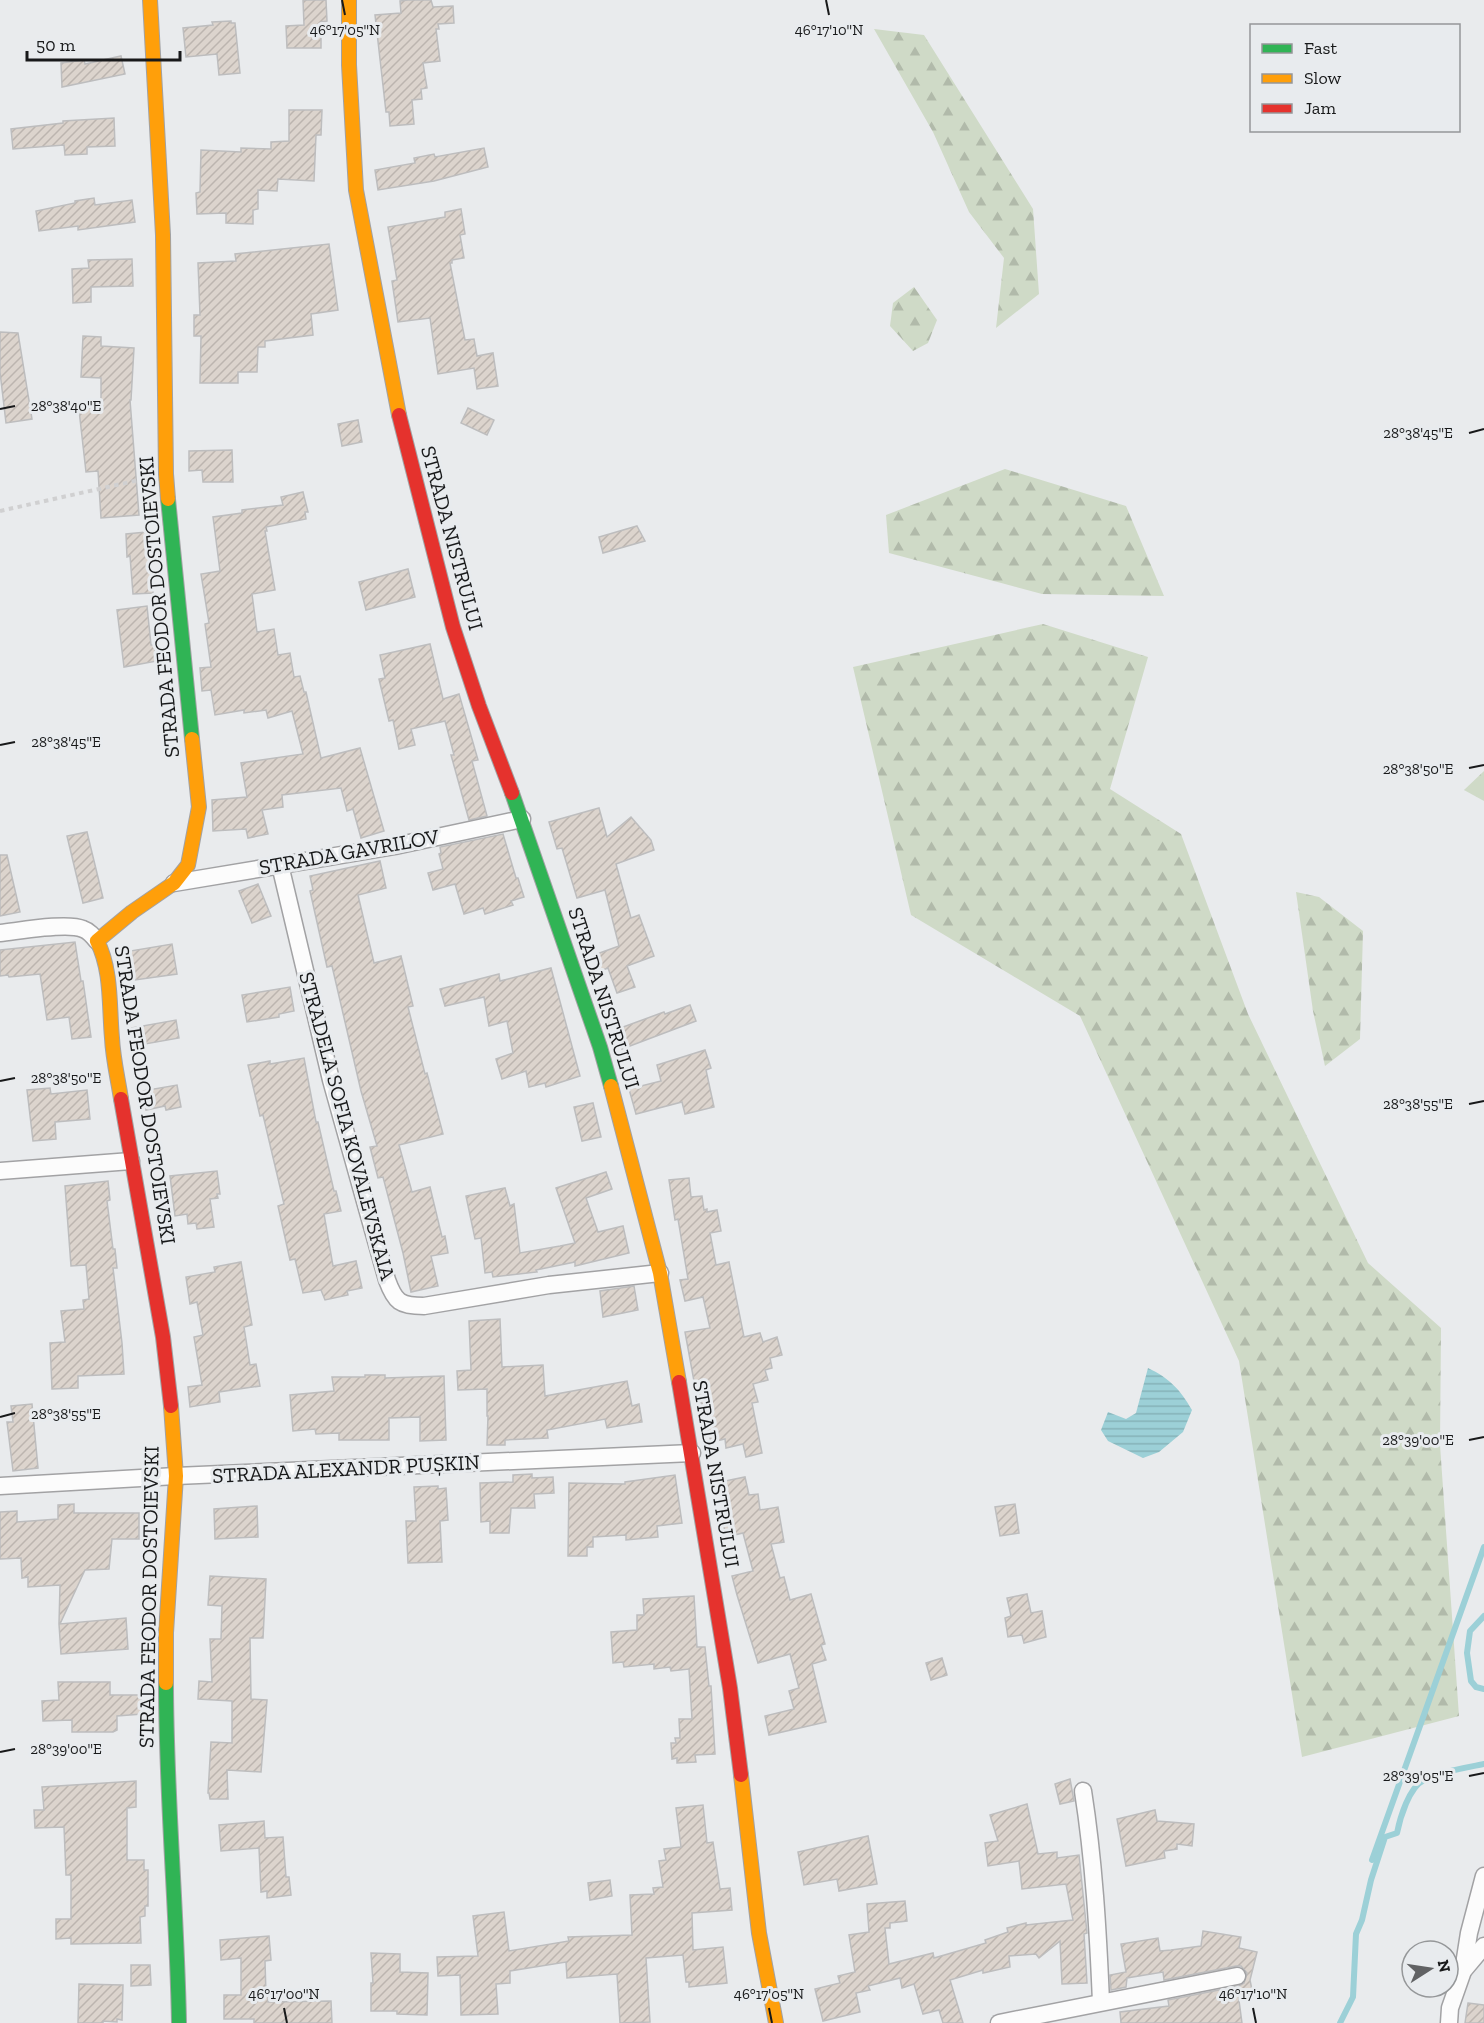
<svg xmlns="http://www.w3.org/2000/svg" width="1484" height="2023" font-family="'Zilla Slab',serif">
<defs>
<pattern id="forest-firs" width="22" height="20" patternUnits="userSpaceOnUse" patternTransform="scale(1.5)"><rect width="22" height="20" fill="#cfdac7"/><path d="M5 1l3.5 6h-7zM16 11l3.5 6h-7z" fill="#b1baaa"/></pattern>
<pattern id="water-rules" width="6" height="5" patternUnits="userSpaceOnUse" patternTransform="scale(1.5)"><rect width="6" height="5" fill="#9cd0d7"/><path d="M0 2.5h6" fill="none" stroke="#86b2b8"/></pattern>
<pattern id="building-hatch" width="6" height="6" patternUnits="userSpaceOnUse" patternTransform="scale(1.5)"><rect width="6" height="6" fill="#dcd4cd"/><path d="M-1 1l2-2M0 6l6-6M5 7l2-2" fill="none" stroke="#bcb5af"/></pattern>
</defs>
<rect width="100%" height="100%" fill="#e9ebed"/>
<g fill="url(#forest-firs)">
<polygon points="874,29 924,35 1033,209 1039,294 996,328 1004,258 969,212 933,132"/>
<polygon points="914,287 937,320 928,343 913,351 890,326 893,303"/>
<polygon points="1005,469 1126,506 1164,596 1042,594 889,553 886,515"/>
<polygon points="1043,624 1148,657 1110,789 1181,834 1248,1014 1368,1263 1441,1328 1440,1445 1459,1716 1302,1757 1239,1361 1080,1016 911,915 853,667"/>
<polygon points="1484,771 1484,801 1464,790"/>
<polygon points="1296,892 1319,897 1363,931 1360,1039 1325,1066 1313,1011"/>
</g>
<path fill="url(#water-rules)" d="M1148,1368C1169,1378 1180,1389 1192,1410L1183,1432L1159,1452L1143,1458L1108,1441L1101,1430L1108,1412L1126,1419L1136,1413Z"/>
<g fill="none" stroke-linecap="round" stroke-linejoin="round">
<g stroke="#9cd0d7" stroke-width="6">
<polyline points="1484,1616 1470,1631 1467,1653 1471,1681 1476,1687 1484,1689"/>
<polyline points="1372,1860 1484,1547"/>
<path d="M1340,2023L1353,1997L1356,1934L1362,1920L1371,1880L1385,1837L1397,1833C1400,1818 1409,1787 1424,1780C1442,1771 1465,1768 1484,1764"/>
</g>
</g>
<g fill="url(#building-hatch)" stroke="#bdbdbe" stroke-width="1.5">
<polygon points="303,0 326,0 327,21 321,22 321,48 287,48 286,26 304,25"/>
<polygon points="408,0 431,0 433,7 453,6 454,23 438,24 439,29 436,29 440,61 423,63 427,88 421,89 422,99 412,100 414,124 390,126 389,112 386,112 375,15 401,13 400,1"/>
<polygon points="231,21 231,23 235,23 240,73 219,75 217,54 186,57 183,28 213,25 212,22"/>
<polygon points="121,56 125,74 62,87 61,63 84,60 85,64"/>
<polygon points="289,110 322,110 321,135 316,135 314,181 278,179 277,191 258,190 258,209 253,210 253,224 226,223 226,213 197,214 196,193 200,192 201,150 241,152 241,148 271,149 271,142 289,141"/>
<polygon points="114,118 115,146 87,147 87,154 65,155 64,145 13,149 11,129 63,123 63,121"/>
<polygon points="484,148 488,167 434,181 378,190 375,170 415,163 414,158 434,154 435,157"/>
<polygon points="94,198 95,205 132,200 135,222 78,230 78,226 39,231 36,211 75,203 75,201"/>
<polygon points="461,209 465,234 460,235 464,258 452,260 452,263 450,263 465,340 474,339 477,356 493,353 498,386 477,389 474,368 438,374 430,318 398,322 392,281 397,280 388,227 445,217 445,212"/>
<polygon points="329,244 338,310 311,314 313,335 265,341 265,347 258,347 257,372 238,372 238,383 200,383 201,336 194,336 194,315 200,315 198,263 236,261 235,254"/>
<polygon points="132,259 133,286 91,287 91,302 73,303 72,269 89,268 88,260"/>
<polygon points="0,332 18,333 32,419 6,423 0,372"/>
<polygon points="83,336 101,337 101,346 134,348 131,400 130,400 139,515 101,518 98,471 86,472 79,410 101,406 101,378 81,377"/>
<polygon points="468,408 494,420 487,435 461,423"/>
<polygon points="358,420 362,442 342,446 338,424"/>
<polygon points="232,450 233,482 203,482 202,470 189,471 189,451"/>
<polygon points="303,492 308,512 305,512 306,519 266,527 267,531 265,531 275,590 252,594 257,632 274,629 278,655 290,653 294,677 300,676 304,692 306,692 321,758 360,748 384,831 361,838 353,809 347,811 341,788 282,795 283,807 262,810 268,834 248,838 246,829 213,831 212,800 247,797 241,763 303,754 292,711 268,718 266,710 244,713 244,710 215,715 211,690 202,691 200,668 211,667 205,624 209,623 201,574 220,571 213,517 242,513 242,510 283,505 281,497"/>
<polygon points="637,526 645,541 603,553 599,537"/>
<polygon points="146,532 148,555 151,555 153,593 133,594 130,556 127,557 126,534"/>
<polygon points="408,569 415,597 366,610 359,582"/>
<polygon points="147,606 151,645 154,645 157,661 124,667 117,610"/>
<polygon points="430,644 443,699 459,694 478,760 472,761 487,816 469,820 451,755 454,755 445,721 411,729 415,745 399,749 393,720 389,721 379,679 385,678 380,655"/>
<polygon points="599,808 607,837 631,817 651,840 654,850 616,864 631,918 639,915 654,956 627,966 635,987 617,993 608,968 600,971 594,955 619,946 605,890 577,898 562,848 557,849 549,822"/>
<polygon points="87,832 103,898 83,903 67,836"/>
<polygon points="503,834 516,878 518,878 524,897 511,901 513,905 485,914 483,908 464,914 455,884 433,890 428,873 443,869 439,854 441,853 440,847"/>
<polygon points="0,855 7,855 20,912 0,916"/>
<polygon points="380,861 386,888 358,895 374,963 401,956 413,1006 408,1007 425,1074 427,1073 443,1134 399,1145 412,1192 430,1187 442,1237 445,1236 448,1253 431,1256 438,1286 411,1292 403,1253 383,1177 378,1178 370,1147 377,1146 361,1091 332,966 327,967 310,891 313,890 310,876"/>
<polygon points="258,884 271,916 252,923 239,891"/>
<polygon points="75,942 81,981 83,981 91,1037 72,1039 69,1017 47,1020 40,974 9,977 8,975 0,976 0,950"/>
<polygon points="172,944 177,974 135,980 130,951"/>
<polygon points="551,968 580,1076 546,1087 545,1083 529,1087 526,1071 502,1079 496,1059 513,1053 507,1021 489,1026 484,997 445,1006 440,989 499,974 500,981"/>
<polygon points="290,987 294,1011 279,1014 279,1017 247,1022 242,995"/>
<polygon points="690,1005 696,1021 622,1049 615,1030 664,1012 665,1014"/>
<polygon points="176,1020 179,1038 134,1046 131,1028"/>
<polygon points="705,1050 711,1068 706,1070 714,1107 685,1114 682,1102 636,1114 629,1089 661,1081 657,1065"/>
<polygon points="304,1058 316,1122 318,1122 334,1191 336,1191 341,1211 324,1214 333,1266 356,1261 362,1288 347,1291 348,1295 325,1300 321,1290 303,1293 295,1259 290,1260 278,1206 284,1204 263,1115 260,1116 248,1065 270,1061 270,1064"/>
<polygon points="177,1085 181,1107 166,1110 165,1106 146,1110 142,1091"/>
<polygon points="50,1088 51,1094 87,1090 90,1119 55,1122 56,1139 33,1141 27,1090"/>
<polygon points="593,1103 601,1137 582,1141 574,1107"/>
<polygon points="217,1171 220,1194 217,1194 218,1198 210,1199 214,1227 197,1229 196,1223 188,1224 187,1214 175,1216 170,1176"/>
<polygon points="606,1172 612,1189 586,1198 598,1232 623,1226 629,1253 575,1266 575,1262 536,1270 537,1272 493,1277 492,1272 485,1273 481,1238 475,1239 466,1196 505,1188 510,1206 514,1204 520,1253 560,1246 575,1243 556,1188"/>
<polygon points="689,1178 691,1197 702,1196 704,1210 707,1209 707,1212 717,1210 721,1231 710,1233 716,1265 729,1262 744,1337 760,1333 763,1342 777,1337 782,1355 770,1358 772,1368 765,1370 768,1380 753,1384 758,1402 752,1403 762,1453 746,1457 743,1444 726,1448 725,1439 711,1442 701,1402 698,1403 685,1332 710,1328 703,1297 685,1301 680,1280 688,1279 678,1219 675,1220 669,1180"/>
<polygon points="108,1181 110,1200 107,1201 113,1249 115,1249 117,1268 113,1268 122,1343 124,1374 78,1376 78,1388 52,1389 50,1343 65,1342 61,1311 84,1309 83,1300 89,1299 86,1265 71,1266 65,1186"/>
<polygon points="241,1262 252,1325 244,1327 250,1365 256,1364 260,1386 219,1392 220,1402 190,1407 188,1387 202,1385 194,1337 203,1335 197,1302 190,1304 186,1277 215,1272 214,1267"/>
<polygon points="634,1286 638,1310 603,1317 600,1291"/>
<polygon points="500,1319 502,1367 543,1365 545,1396 627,1381 632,1406 639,1404 642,1422 607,1428 605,1419 547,1430 548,1438 505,1440 505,1445 487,1445 488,1416 487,1416 487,1389 458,1390 457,1371 471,1370 469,1321"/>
<polygon points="365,1375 385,1375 385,1378 444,1376 446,1440 420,1441 420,1417 389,1418 389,1440 339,1440 339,1433 316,1434 315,1429 293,1431 290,1395 334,1391 332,1377 365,1377"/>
<polygon points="32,1404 38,1468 13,1471 7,1422 13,1422 11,1406"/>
<polygon points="532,1474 532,1478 553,1477 554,1493 534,1494 535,1508 511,1508 509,1533 490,1533 490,1521 481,1522 480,1483 513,1482 513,1475"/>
<polygon points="675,1475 682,1523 657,1526 658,1537 626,1540 626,1535 593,1537 593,1547 587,1547 587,1556 568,1556 569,1483 625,1484 625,1482"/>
<polygon points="745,1477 749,1495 758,1494 760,1510 778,1507 784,1542 771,1544 780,1578 784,1577 790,1600 811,1594 825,1644 821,1645 826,1660 812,1664 826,1722 769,1735 765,1716 794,1709 789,1691 799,1688 790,1654 758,1663 737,1595 732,1576 753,1571 743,1533 726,1537 722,1517 728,1516 720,1482"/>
<polygon points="438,1486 438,1489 446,1488 448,1520 440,1521 442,1562 408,1563 406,1521 416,1521 414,1487"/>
<polygon points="74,1504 74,1513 139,1513 139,1539 112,1539 109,1569 85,1570 60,1624 126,1618 128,1649 61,1654 59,1624 60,1585 28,1587 28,1577 22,1578 21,1558 0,1559 0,1512 17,1511 17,1522 58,1519 58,1505"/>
<polygon points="1015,1504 1019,1533 1000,1536 995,1507"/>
<polygon points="257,1506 258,1537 215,1539 214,1509"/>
<polygon points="210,1576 266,1579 263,1638 250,1638 251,1699 267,1700 261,1772 227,1770 228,1799 210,1799 209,1793 208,1793 211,1742 232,1743 232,1701 198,1699 199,1681 212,1682 210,1639 221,1639 222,1606 208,1605"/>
<polygon points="1027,1594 1031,1613 1042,1611 1046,1637 1024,1643 1022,1635 1008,1637 1005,1618 1011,1616 1007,1598"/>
<polygon points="694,1596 697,1647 705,1647 709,1686 711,1686 715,1754 695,1755 696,1762 677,1763 677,1758 672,1759 671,1743 676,1743 675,1738 680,1738 679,1719 692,1719 689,1669 671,1671 670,1667 654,1669 654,1664 624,1667 623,1662 613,1663 611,1632 637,1630 637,1615 644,1615 643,1599"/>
<polygon points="942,1658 947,1675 931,1680 926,1663"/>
<polygon points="58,1682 110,1682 110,1695 141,1695 142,1714 117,1716 117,1730 113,1732 72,1732 72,1720 43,1721 42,1701 59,1700"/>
<polygon points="1070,1779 1074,1801 1060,1804 1055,1784"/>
<polygon points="136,1781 136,1807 127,1808 127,1860 144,1860 144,1870 148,1870 148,1906 145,1906 145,1916 140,1917 141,1943 71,1944 71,1938 56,1939 56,1919 71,1919 71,1875 66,1875 64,1827 35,1828 34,1810 44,1810 42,1787"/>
<polygon points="1027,1804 1038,1854 1057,1852 1057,1858 1079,1855 1086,1923 1087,1933 1084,1934 1087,1983 1062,1984 1060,1941 1039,1958 1036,1954 1009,1956 1010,1967 983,1973 983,1970 950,1980 963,2023 943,2023 939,2010 923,2014 914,1984 902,1988 900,1978 868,1986 870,1990 856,1993 860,2012 823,2021 815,1989 840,1983 838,1976 855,1972 849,1935 869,1932 867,1904 905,1901 907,1921 890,1923 890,1928 885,1928 889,1964 933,1953 934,1958 986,1943 985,1940 1008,1932 1007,1928 1026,1923 1026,1925 1073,1920 1066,1884 1022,1889 1019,1861 988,1866 985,1843 998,1841 990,1815"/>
<polygon points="703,1805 707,1843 713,1842 720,1889 730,1888 732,1910 692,1913 693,1950 723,1947 727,1983 689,1987 689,1982 686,1982 683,1955 646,1958 650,2022 620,2023 617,1974 567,1978 566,1962 510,1971 510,1983 496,1984 498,2014 461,2015 460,1975 438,1976 437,1957 478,1956 473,1916 504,1912 509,1951 569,1941 568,1937 632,1935 630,1895 654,1894 653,1888 663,1887 659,1861 666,1860 664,1849 681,1847 676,1808"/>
<polygon points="1155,1810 1157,1821 1194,1824 1192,1846 1177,1844 1177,1849 1164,1851 1165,1858 1126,1866 1117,1819"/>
<polygon points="264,1821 265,1838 283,1837 286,1877 289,1877 291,1895 267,1898 267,1891 261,1892 259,1848 221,1851 219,1825"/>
<polygon points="868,1836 877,1884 839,1891 837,1879 804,1885 798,1852"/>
<polygon points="610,1880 612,1896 590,1900 588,1883"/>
<polygon points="1203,1931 1241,1937 1239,1948 1257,1952 1250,1980 1252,1990 1238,1993 1242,2023 1121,2023 1120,2012 1169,2006 1168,2000 1239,1986 1244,1983 1247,1973 1241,1966 1236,1966 1164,1980 1163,1972 1127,1978 1126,1987 1111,1990 1110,1975 1126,1972 1121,1944 1158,1938 1160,1951 1171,1950 1201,1946"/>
<polygon points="269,1936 271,1960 265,1961 266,1995 268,1995 268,2002 331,2001 332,2023 254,2023 254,2019 224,2019 224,1995 241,1995 241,1958 221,1960 220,1940"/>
<polygon points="371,1953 400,1954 400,1972 428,1973 427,2015 397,2014 397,2011 371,2011 371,1983 373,1983"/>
<polygon points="131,1965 150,1965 151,1985 131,1986"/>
<polygon points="79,1984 123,1985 122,2020 117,2019 117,2022 103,2021 103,2023 78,2023"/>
<polygon points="1468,2003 1484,2005 1484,2023 1465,2023"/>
</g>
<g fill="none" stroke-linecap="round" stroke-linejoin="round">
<g stroke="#a2a2a4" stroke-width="19">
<g id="street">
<path d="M280,865L331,1080L387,1280C395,1302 400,1306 424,1306L549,1285L660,1273"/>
<polyline points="174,883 395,846 522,819"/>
<path d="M0,933C19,931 67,922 83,929C89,931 93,936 97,941"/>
<polyline points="0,1171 131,1161"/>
<polyline points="0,1486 176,1476 692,1453"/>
<path d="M1083,1791C1094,1861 1098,1931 1101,2002"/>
<polyline points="1463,1971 1469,1933 1484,1876"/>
<polyline points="999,2023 1237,1976"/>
<polyline points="1449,2023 1450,2008 1463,1971 1484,1946"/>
</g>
</g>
<g stroke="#a2a2a4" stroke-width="16">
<g id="fast">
<polyline points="168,499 192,739"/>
<polyline points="512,793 600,1047 611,1086"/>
<path d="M166,1683C166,1797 177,1910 179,2023"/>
</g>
</g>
<g stroke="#a2a2a4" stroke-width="16">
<g id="slow">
<polyline points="150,0 163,235 166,474 168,499"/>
<polyline points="349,0 349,65 356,190 399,415"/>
<polyline points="611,1086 660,1273 679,1382"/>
<path d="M121,1099C118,1079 113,1059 112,1038C109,1006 112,970 97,941L132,912L174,883L188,865L199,807L192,739"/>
<polyline points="166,1683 166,1633 176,1476 171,1406"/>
<polyline points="741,1775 759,1933 776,2023"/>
</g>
</g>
<g stroke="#a2a2a4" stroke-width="16">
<g id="jam">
<polyline points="399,415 453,627 479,706 512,793"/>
<polyline points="121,1099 163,1337 171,1406"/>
<polyline points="679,1382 730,1688 741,1775"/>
</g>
</g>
<polyline stroke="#d0d0d1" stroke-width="4" stroke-dasharray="4.5 4.5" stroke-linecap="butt" points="0,511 148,478"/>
<use href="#street" stroke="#fcfcfc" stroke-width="16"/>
<use href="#fast" stroke="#30b455" stroke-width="14"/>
<use href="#slow" stroke="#ff9f0a" stroke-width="14"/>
<use href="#jam" stroke="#e5322d" stroke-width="14"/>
</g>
<path fill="none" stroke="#18191a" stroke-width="2" d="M342,0L345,15M826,0L829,15M0,409L15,406M1469,433L1484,429M0,745L15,742M1469,768L1484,765M0,1081L15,1078M1469,1104L1484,1101M0,1417L15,1413M1469,1440L1484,1437M0,1752L15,1749M1469,1776L1484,1773M284,2008L287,2023M769,2008L772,2023M1253,2008L1256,2023"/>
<g text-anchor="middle" stroke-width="6" stroke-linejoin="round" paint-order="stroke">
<g font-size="21" fill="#18191a" stroke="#e8ebee">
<text transform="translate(452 538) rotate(75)" y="7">STRADA NISTRULUI</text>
<text transform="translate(159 607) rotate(-95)" y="7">STRADA FEODOR DOSTOIEVSKI</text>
<text transform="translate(349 852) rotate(-10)" y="7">STRADA GAVRILOV</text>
<text transform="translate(604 998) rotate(72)" y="7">STRADA NISTRULUI</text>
<text transform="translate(145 1095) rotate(81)" y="7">STRADA FEODOR DOSTOIEVSKI</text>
<text transform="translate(347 1126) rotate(75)" y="7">STRADELA SOFIA KOVALEVSKAIA</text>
<text transform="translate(346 1469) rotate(-3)" y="7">STRADA ALEXANDR PUȘKIN</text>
<text transform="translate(716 1474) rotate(80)" y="7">STRADA NISTRULUI</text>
<text transform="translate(149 1597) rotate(-89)" y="7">STRADA FEODOR DOSTOIEVSKI</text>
</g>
</g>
<g font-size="15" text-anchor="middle" fill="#18191a" stroke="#e8ebee" stroke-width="6" stroke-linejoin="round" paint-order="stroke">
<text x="345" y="35">46°17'05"N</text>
<text x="829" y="35">46°17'10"N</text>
<text x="66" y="411">28°38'40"E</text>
<text x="1418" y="438">28°38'45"E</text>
<text x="66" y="747">28°38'45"E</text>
<text x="1418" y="774">28°38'50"E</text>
<text x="66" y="1083">28°38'50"E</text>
<text x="1418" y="1109">28°38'55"E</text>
<text x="66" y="1419">28°38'55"E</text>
<text x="1418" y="1445">28°39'00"E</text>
<text x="66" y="1754">28°39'00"E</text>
<text x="1418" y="1781">28°39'05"E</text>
<text x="284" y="1999">46°17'00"N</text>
<text x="769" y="1999">46°17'05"N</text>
<text x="1253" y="1999">46°17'10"N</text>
</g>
<rect x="1250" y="24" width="210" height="108" fill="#e8ebee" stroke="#959799" stroke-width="1.5"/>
<rect x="1262" y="44" width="30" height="9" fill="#30b455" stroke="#959799" stroke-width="1.5"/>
<text x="1304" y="54" font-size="18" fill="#18191a">Fast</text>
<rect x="1262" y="74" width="30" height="9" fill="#ff9f0a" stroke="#959799" stroke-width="1.5"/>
<text x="1304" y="84" font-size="18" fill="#18191a">Slow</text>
<rect x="1262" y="104" width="30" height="9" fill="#e5322d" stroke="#959799" stroke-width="1.5"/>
<text x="1304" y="114" font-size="18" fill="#18191a">Jam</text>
<g transform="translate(1430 1969) rotate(78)"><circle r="28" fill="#e8ebee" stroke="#959799" stroke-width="1.5"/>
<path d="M0-4.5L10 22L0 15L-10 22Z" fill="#616264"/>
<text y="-9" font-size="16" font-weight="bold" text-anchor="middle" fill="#18191a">N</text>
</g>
<path d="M27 51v9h153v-9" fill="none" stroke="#18191a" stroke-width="3"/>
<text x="36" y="51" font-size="18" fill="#18191a" stroke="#e8ebee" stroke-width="4.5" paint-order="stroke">50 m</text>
</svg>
